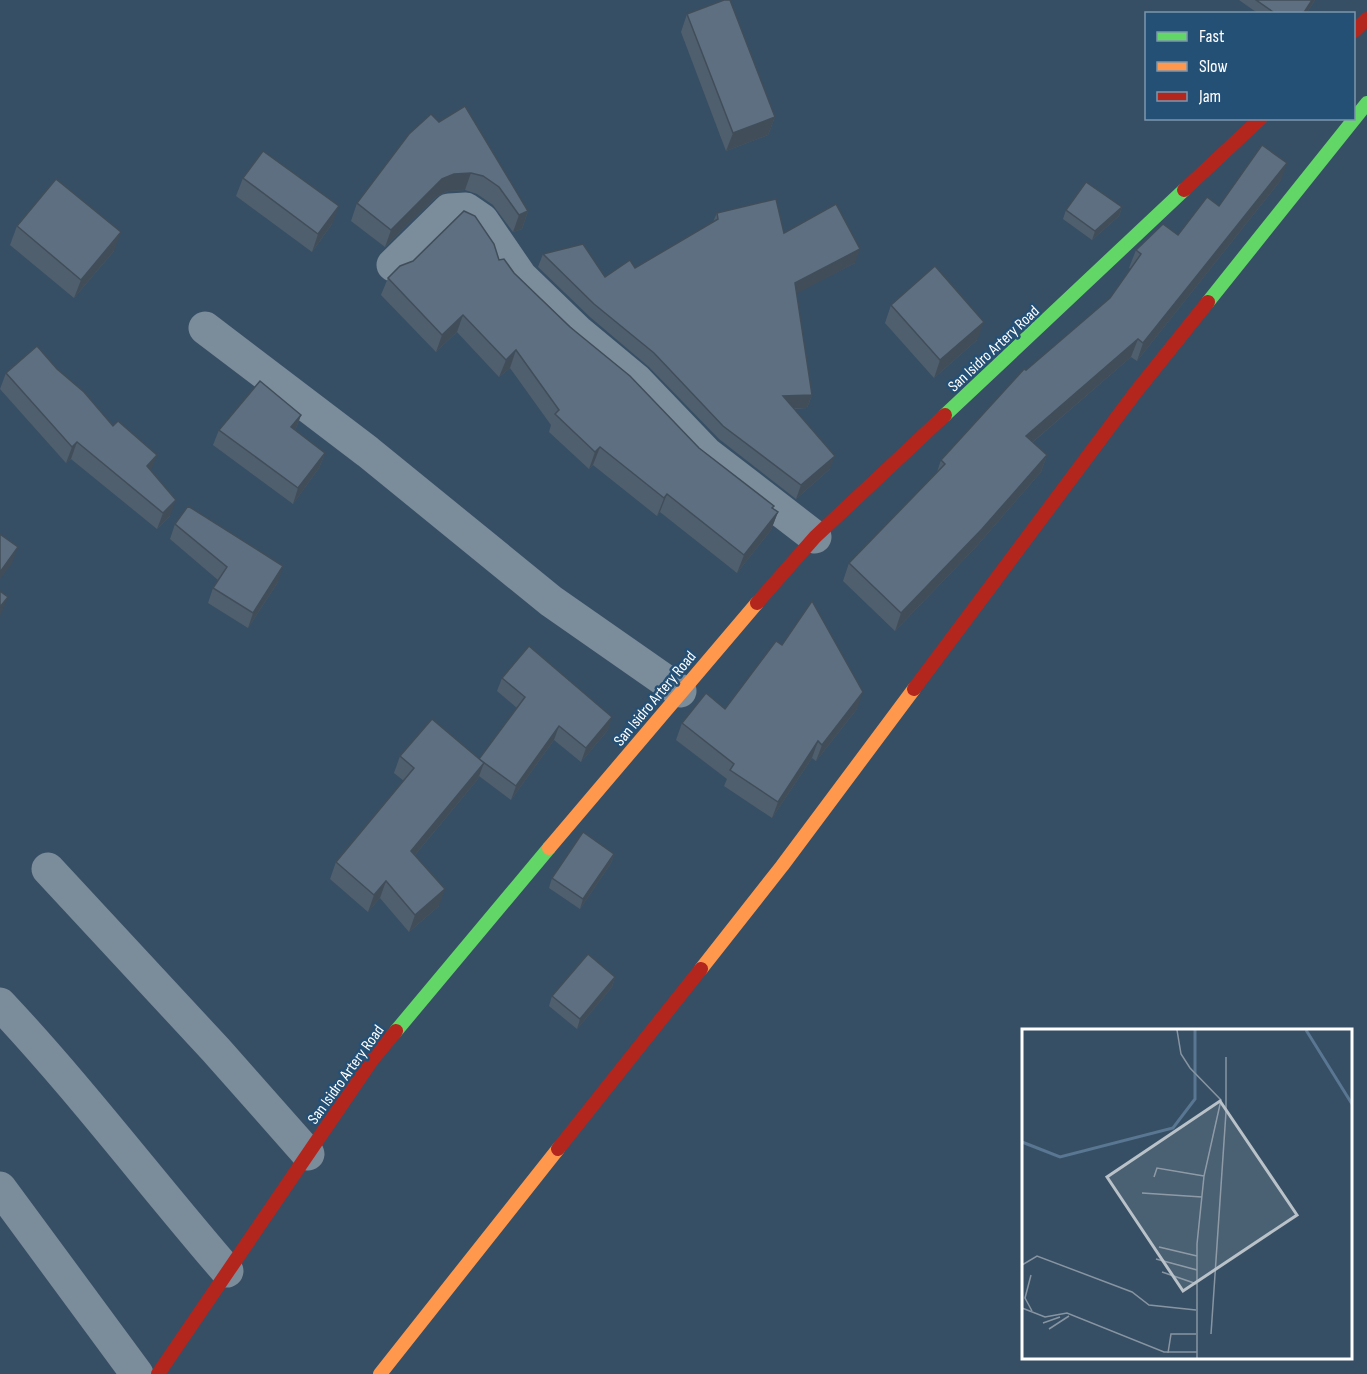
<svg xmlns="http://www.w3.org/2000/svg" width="1367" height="1374" font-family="'Sofia Sans Condensed',sans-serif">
<rect width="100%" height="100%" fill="#374f64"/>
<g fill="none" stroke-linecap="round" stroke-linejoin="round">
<g stroke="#7b8c9b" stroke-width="33">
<polyline points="393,265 449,210 466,209 482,220 521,277 577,331 636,380 706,453 815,537"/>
<polyline points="205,328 368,452 551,601 680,691"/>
<polyline points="48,869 216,1050 308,1154"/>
<path d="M0,1004C80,1089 151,1183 227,1271"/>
<polyline points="0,1188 137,1374"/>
</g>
<g stroke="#63d668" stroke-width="14">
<polyline points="1208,302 1367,103"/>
<polyline points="945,415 1184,190"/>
<polyline points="396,1031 549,848"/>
</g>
<g stroke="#ff974d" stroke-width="14">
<polyline points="549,848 757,603"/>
<polyline points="701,969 782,866 914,689"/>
<polyline points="380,1374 558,1149"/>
</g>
<g stroke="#b3261e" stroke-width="14">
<polyline points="1354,31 1367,19"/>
<polyline points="1184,190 1261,118"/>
<polyline points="757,603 815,537 945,415"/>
<polyline points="914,689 1135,393 1208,302"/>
<polyline points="558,1149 701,969"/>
<polyline points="158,1374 372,1060 396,1031"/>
</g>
</g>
<g fill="#505f6e">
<polygon points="1239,0 1315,0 1306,14 1259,14"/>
<polygon points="687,14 775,117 768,135 726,151 681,32"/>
<polygon points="431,114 528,211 522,229 513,232 493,205 477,194 465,190 448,191 436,197 385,247 351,221 357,203"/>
<polygon points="243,178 332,224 312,252 236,196"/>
<polygon points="1281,180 1137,361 1131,357 1033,442 1047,455 1041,472 976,547 895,631 843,581 849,563 937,472 941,460 1026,370 1110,298 1131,269 1129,268 1136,250 1178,235 1219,206"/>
<polygon points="1122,207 1119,216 1092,240 1063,219 1066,210"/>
<polygon points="717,213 784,233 855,263 796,293 812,395 807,408 794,409 830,469 796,499 719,439 649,367 590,317 538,267 543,254 605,277 635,268 713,222"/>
<polygon points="17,226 114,251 74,298 10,245"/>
<polygon points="499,260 514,273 699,448 778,512 771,530 737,573 660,512 657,516 593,465 589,469 549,432 551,425 510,368 499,377 457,332 436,352 381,295 388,278"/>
<polygon points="891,305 977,340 934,378 885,323"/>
<polygon points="57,369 151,471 170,516 157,529 71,459 66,463 0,389 6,373"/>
<polygon points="301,415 295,431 325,453 319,468 293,504 213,445 219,430"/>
<polygon points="175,524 278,582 248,628 208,603 213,588 218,580 170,539"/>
<polygon points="502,678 608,730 581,762 554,740 511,800 479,776 478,779 415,855 439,906 409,932 380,898 368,912 330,879 336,862 404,781 394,773 400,756 479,759 517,708 497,691"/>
<polygon points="725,709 857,709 816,761 812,758 772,818 724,786 727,779 676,740 682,723"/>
<polygon points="614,854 611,863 580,909 549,888 552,878"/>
<polygon points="615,977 612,987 577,1029 549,1006 552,996"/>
</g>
<g fill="#414e5a">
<polygon points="1312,0 1315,0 1306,14 1303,14"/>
<polygon points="775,117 768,135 726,151 733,133"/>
<polygon points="1287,163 1281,180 1137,361 1143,343"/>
<polygon points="471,173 465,190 448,191 436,197 385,247 391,230 442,179 454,174"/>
<polygon points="339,206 332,224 312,252 318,234"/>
<polygon points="1122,207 1119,216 1092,240 1095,231"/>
<polygon points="528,211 522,229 513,232 519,215"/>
<polygon points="121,232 114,251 74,298 81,280"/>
<polygon points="860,249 855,263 790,297 795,283"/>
<polygon points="463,315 457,332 436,352 442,335"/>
<polygon points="984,322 977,340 934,378 940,360"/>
<polygon points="1138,339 1131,357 1020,453 1026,436"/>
<polygon points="516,350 510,368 499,377 506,360"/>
<polygon points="812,395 807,408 778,409 783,396"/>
<polygon points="301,415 295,431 291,427"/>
<polygon points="77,442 71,459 66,463 72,447"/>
<polygon points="600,447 593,465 589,469 595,452"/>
<polygon points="325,453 319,468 293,504 298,488"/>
<polygon points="157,455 151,471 147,466"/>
<polygon points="1047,455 1041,472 976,547 895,631 901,613"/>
<polygon points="835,456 830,469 796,499 801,485"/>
<polygon points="667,494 660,512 657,516 664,498"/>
<polygon points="176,500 170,516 157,529 163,513"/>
<polygon points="778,512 771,530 737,573 744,555"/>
<polygon points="18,547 12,563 0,579 0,572"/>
<polygon points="283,566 278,582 248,628 253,613"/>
<polygon points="8,597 2,612 0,615 0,607"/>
<polygon points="863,692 857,709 816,761 822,745"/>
<polygon points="612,717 608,730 581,762 586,748"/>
<polygon points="559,726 554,740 511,800 516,786"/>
<polygon points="818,741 812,758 772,818 778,802"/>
<polygon points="484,763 478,779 405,867 411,851"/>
<polygon points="614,854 611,863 580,909 583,899"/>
<polygon points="386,881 380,898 368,912 374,895"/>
<polygon points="445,889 439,906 409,932 415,915"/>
<polygon points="615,977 612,987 577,1029 580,1019"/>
</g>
<g fill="#5d6f80" stroke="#414e5a" stroke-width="1.5">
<polygon points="724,0 730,0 775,117 733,133 687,14"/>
<polygon points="1256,0 1312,0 1303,14 1276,14"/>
<polygon points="465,106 528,211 519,215 499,187 483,176 471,173 454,174 442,179 391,230 357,203 409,134 431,114 439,122"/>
<polygon points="1262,145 1287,163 1143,343 1138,339 1026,436 1047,455 982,529 901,613 849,563 945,464 941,460 1024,369 1026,370 1110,298 1141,254 1136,250 1163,224 1178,235 1207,197 1219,206"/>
<polygon points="263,151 339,206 318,234 243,178"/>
<polygon points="56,179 121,232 81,280 17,226"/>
<polygon points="1086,182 1122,207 1095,231 1066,210"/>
<polygon points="776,199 784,233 836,204 860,249 795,283 812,395 783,396 835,456 801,485 723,426 654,353 594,304 543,254 583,244 605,277 630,260 635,268 718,219 717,213"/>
<polygon points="464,211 475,216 494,244 499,260 504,259 514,273 570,327 630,376 699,448 774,506 772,508 778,512 744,555 667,494 664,498 600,447 595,452 555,414 559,410 516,350 506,360 463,315 442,335 388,278 400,266 413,261"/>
<polygon points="935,266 984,322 940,360 891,305"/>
<polygon points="37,346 57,369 84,392 113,426 118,421 157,455 147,466 176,500 163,513 77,442 72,447 6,373"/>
<polygon points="260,381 301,415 291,427 325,453 298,488 219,430"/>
<polygon points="188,506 283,566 253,613 213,588 227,567 175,524"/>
<polygon points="0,534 18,547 0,572"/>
<polygon points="0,591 8,597 0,607"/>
<polygon points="812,601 863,692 822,745 818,741 778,802 730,770 734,764 682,723 706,693 725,709 776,641 782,645"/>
<polygon points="529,646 612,717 586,748 559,726 516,786 479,759 525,697 502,678"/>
<polygon points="432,719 484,763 411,851 445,889 415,915 386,881 374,895 336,862 414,768 400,756"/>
<polygon points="583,832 614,854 583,899 552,878"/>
<polygon points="588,954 615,977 580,1019 552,996"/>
</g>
<g text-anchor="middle" stroke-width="5" stroke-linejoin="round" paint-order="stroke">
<g font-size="16" fill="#fff" stroke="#255076">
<text transform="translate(993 348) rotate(-43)" y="6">San Isidro Artery Road</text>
<text transform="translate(654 698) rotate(-50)" y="6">San Isidro Artery Road</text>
<text transform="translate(345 1074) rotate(-54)" y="6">San Isidro Artery Road</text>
</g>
</g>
<g transform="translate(1022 1029)">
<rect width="330" height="330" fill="#374f64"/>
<path fill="none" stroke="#597792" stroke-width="3" d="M284,1L330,75M0,113L38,128L151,99L173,70V1"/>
<path fill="none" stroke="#8795a2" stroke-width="1.5" d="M155,1L159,25L168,39L199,71L182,147L175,215V329M132,148L135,139L182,147M120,164L180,168M137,218L175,227M134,230L175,241M0,236L15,227L110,263L127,276L174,281M140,243L175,255M9,246L3,269L10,282M0,279L23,288L45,284L142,323H175M21,294L38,288M27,300L47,287M189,305L204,83V28M146,324L149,305H174"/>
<path fill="#b9c1c9" fill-opacity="0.15" stroke="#b9c1c9" stroke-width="3" d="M198,72L275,186L161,262L85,148Z"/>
<rect width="330" height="330" fill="none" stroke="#fff" stroke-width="3"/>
</g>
<rect x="1145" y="12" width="210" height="108" fill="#255076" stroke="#7c96ad" stroke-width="1.5"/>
<rect x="1157" y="32" width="30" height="9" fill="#63d668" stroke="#7c96ad" stroke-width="1.5"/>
<text x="1199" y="42" font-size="18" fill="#ffffff">Fast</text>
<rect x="1157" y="62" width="30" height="9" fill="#ff974d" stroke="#7c96ad" stroke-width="1.5"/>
<text x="1199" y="72" font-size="18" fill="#ffffff">Slow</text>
<rect x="1157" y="92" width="30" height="9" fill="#b3261e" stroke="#7c96ad" stroke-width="1.5"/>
<text x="1199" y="102" font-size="18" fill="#ffffff">Jam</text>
</svg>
